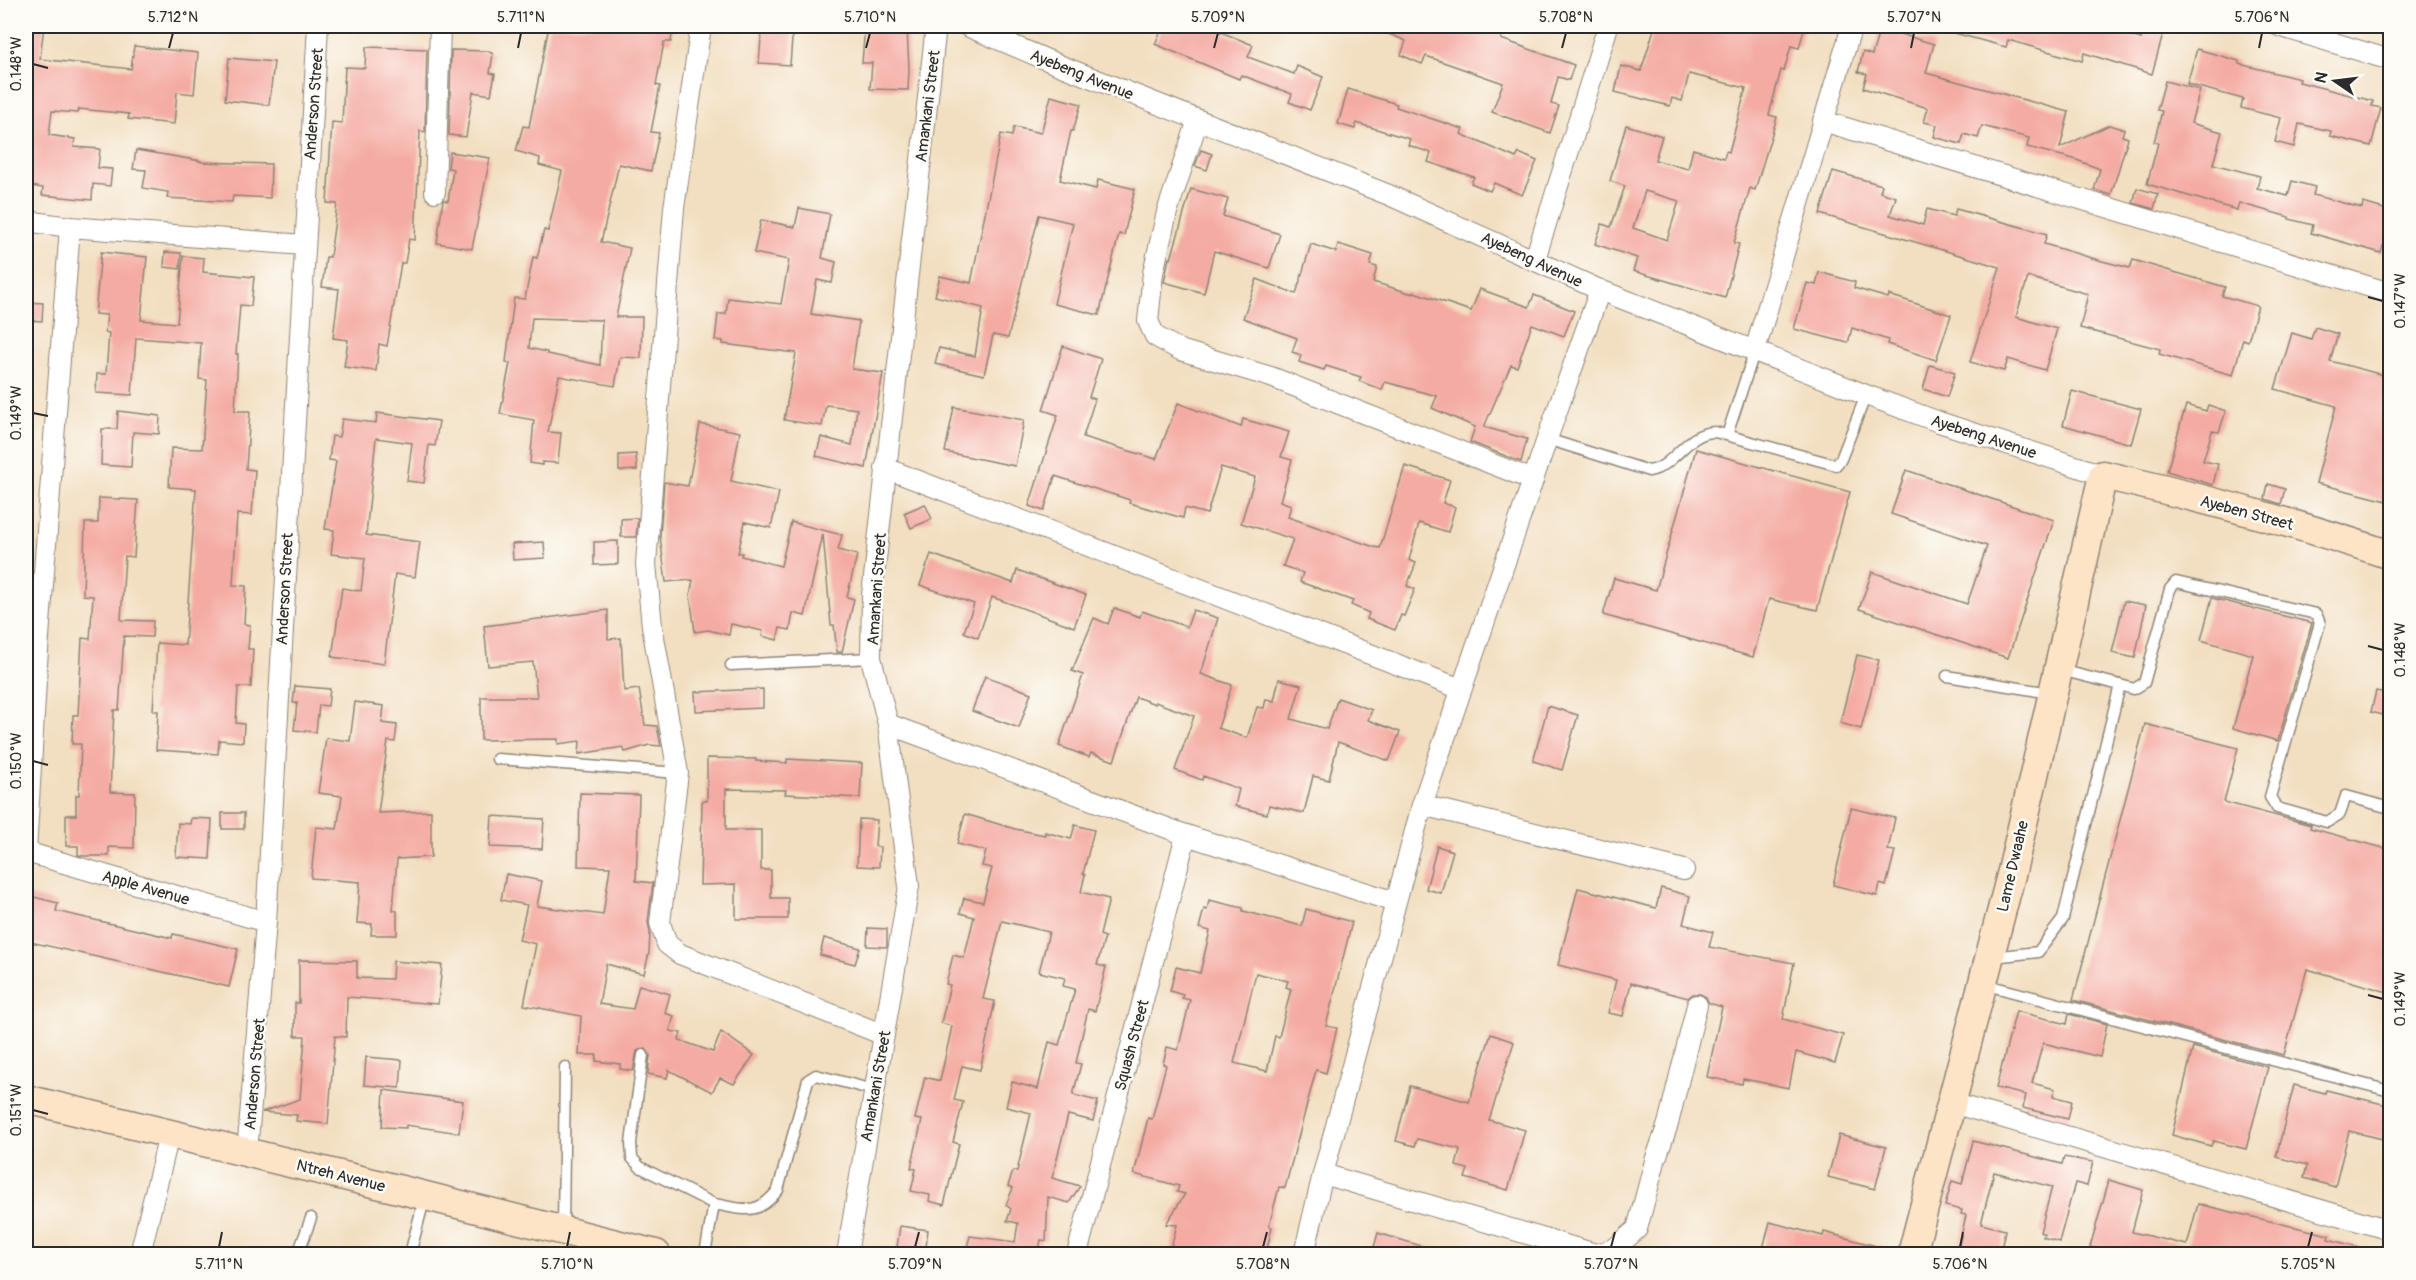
<svg xmlns="http://www.w3.org/2000/svg" width="2416" height="1280" font-family="Pangolin,sans-serif">
<rect width="100%" height="100%" fill="#fdfcf7"/>
<filter id="ink" filterUnits="userSpaceOnUse"><feTurbulence type="fractalNoise" baseFrequency=".0167" numOctaves="2"/><feDisplacementMap in="SourceGraphic" scale="12" xChannelSelector="R" yChannelSelector="G"/><feConvolveMatrix kernelMatrix="1 2 1 2 8 2 1 2 1" color-interpolation-filters="sRGB"/></filter>
<filter id="wash" filterUnits="userSpaceOnUse"><feTurbulence type="fractalNoise" baseFrequency=".008" numOctaves="4" result="noise"/><feDisplacementMap in="SourceGraphic" scale="24" xChannelSelector="R" yChannelSelector="G"/><feGaussianBlur stdDeviation="1.35" result="paint"/><feColorMatrix in="noise" values="0 0 0 0 0 0 0 0 0 0 0 0 0 0 0 0 0 1.4 0 .05"/><feComposite in="paint" operator="in"/></filter>
<g filter="url(#wash)">
<rect width="100%" height="100%" fill="#f2dec0"/>
<g id="blocks">
<g fill="#f4aba3" fill-rule="evenodd">
<polygon points="28,26 44,26 40,59 131,69 134,46 198,53 194,94 177,92 174,124 128,119 129,114 79,109 78,113 52,111 49,135 75,139 74,147 100,149 98,168 112,169 110,186 93,184 92,200 42,195 43,188 26,185 26,55"/>
<path d="M549,26H673L671,42H664L656,85L660,86L651,132L659,133L651,171L619,164L601,242L630,248L616,317H642L641,358L620,357L615,386L559,376L548,432L561,433L558,463L542,462V465L530,463L534,420L500,414L510,363L506,362L514,298L525,299L533,257L537,258L544,230L548,231L562,171L539,165L540,158L516,151L523,126L529,127ZM532,318L602,320L600,365L547,354V352L529,348Z"/>
<polygon points="762,26 793,26 790,65 759,63"/>
<polygon points="865,26 896,26 896,29 907,28 909,69 908,90 870,89 872,63 862,63"/>
<polygon points="1163,26 1206,26 1253,45 1248,57 1294,74 1297,66 1323,77 1310,110 1289,102 1292,94 1241,75 1239,79 1155,44"/>
<polygon points="1370,26 1454,26 1479,34 1482,27 1502,35 1501,39 1574,65 1569,80 1558,77 1551,104 1559,106 1550,133 1492,112 1503,83 1426,56 1422,64 1401,55 1406,41"/>
<path d="M1655,26H1805L1799,48L1791,46L1784,71L1781,70L1769,115L1777,117L1755,190L1750,188L1734,243L1739,244L1725,298L1633,271L1637,258L1595,244L1602,224L1611,227L1625,186L1610,181L1626,125L1662,136L1655,160L1688,169L1693,149L1724,158L1726,151L1729,152L1746,88L1689,74L1682,101L1672,98L1670,106L1615,92L1621,66L1641,71ZM1645,191L1679,201L1667,240L1633,228Z"/>
<polygon points="1948,26 2095,26 2141,39 2145,26 2164,31 2152,74 2084,53 2082,61 2008,40 2006,47 1947,31"/>
<polygon points="1880,28 1934,44 1926,73 2069,112 2060,148 2109,125 2124,129 2122,136 2128,138 2111,195 2094,190 2100,169 2074,159 2027,147 2029,138 1982,126 1978,138 1964,134 1961,144 1934,137 1937,125 1924,122 1928,108 1863,88 1867,74 1858,72 1863,52 1872,55"/>
<polygon points="366,47 427,49 425,132 420,131 415,240 409,239 405,263 401,263 387,346 379,344 376,371 344,367 348,340 333,338 339,289 322,287 326,257 330,257 337,204 327,203 332,122 342,123 345,67 365,68"/>
<polygon points="2197,49 2239,61 2239,64 2300,79 2299,82 2373,101 2372,106 2381,108 2371,146 2330,136 2331,131 2299,124 2294,147 2275,142 2281,118 2241,108 2243,99 2187,84"/>
<polygon points="451,50 488,51 493,54 490,73 495,74 491,95 473,92 466,137 449,135"/>
<polygon points="229,58 274,62 269,105 225,100"/>
<polygon points="2165,81 2200,90 2191,123 2222,132 2213,164 2260,176 2257,188 2288,196 2292,181 2315,187 2313,195 2362,208 2363,203 2391,211 2391,249 2383,246 2381,253 2311,233 2313,225 2289,219 2289,217 2239,203 2237,210 2147,184 2158,143 2154,142 2162,111 2157,110"/>
<polygon points="1348,89 1397,104 1396,107 1463,129 1461,134 1516,158 1519,153 1537,161 1522,195 1494,183 1490,191 1471,183 1474,177 1428,162 1431,153 1408,145 1410,139 1356,123 1355,129 1338,124"/>
<polygon points="1051,96 1081,104 1073,131 1071,131 1060,180 1096,189 1098,180 1135,189 1124,235 1119,234 1099,315 1054,304 1073,223 1039,215 1008,338 993,335 984,375 935,364 939,348 975,356 983,308 935,296 940,276 971,283 1001,134 1012,136 1014,127 1041,133"/>
<polygon points="136,150 201,161 201,162 271,164 270,198 233,196 232,202 167,198 168,192 143,188 146,170 133,169"/>
<polygon points="1201,150 1212,154 1207,170 1195,166"/>
<polygon points="450,152 490,158 472,249 437,243 443,200 448,201 453,169 448,168"/>
<polygon points="1833,171 1882,185 1880,192 1896,197 1890,215 1923,225 1927,209 1954,216 1956,209 2047,234 2044,244 2102,261 2130,268 2133,260 2225,287 2222,296 2258,306 2248,341 2243,339 2233,375 2159,354 2160,349 2080,328 2088,294 2028,277 2016,317 2057,329 2045,370 2008,359 2004,371 1970,362 2000,267 1820,214"/>
<polygon points="2137,188 2158,194 2154,209 2133,203"/>
<polygon points="1191,189 1228,199 1223,216 1280,234 1269,268 1214,251 1204,293 1164,282 1169,258 1171,259"/>
<polygon points="799,208 830,214 822,258 836,262 832,283 817,280 811,314 859,321 852,369 883,373 866,468 816,456 821,437 852,445 857,409 826,405 822,426 784,420 796,353 723,344 723,341 715,340 718,314 726,314 728,298 781,304 789,260 754,253 761,220 795,227"/>
<polygon points="1311,244 1336,252 1338,244 1373,255 1370,265 1377,267 1373,282 1413,294 1414,292 1471,311 1480,289 1529,307 1534,295 1574,311 1564,336 1532,324 1517,367 1511,365 1484,427 1527,439 1521,462 1470,442 1475,427 1432,408 1437,396 1385,382 1382,390 1359,381 1361,377 1326,366 1324,370 1299,362 1301,355 1292,352 1297,338 1243,318 1257,279 1296,294"/>
<polygon points="101,252 147,257 141,320 177,323 183,256 204,258 203,272 254,277 251,306 240,305 236,354 238,354 235,411 250,411 246,469 255,470 252,515 237,514 233,585 246,586 244,624 250,625 248,649 253,649 251,687 238,687 236,723 244,724 243,742 219,740 218,754 156,750 158,711 153,711 157,643 185,645 196,489 169,487 171,448 202,449 207,380 199,379 201,343 136,338 132,395 96,393 97,374 106,374 109,333 105,332 107,315 95,314"/>
<polygon points="165,252 181,253 180,269 164,267"/>
<polygon points="1819,272 1855,282 1854,288 1888,298 1889,295 1951,315 1936,360 1887,344 1888,340 1852,328 1848,343 1794,329 1807,283 1816,285"/>
<polygon points="26,302 43,303 42,321 26,320"/>
<polygon points="2315,327 2338,334 2330,361 2391,377 2391,502 2316,483 2336,406 2275,389 2292,333 2311,339"/>
<polygon points="1063,346 1101,359 1089,397 1095,399 1083,437 1156,459 1178,403 1241,427 1243,419 1289,432 1281,457 1292,460 1280,501 1291,505 1288,517 1374,547 1380,548 1405,466 1450,480 1443,503 1455,507 1448,532 1419,523 1409,560 1416,563 1407,586 1415,589 1404,616 1401,615 1395,630 1367,619 1369,613 1351,605 1353,601 1300,582 1303,573 1283,566 1293,539 1241,523 1255,477 1221,467 1207,514 1185,508 1183,518 1129,503 1130,500 1055,476 1044,511 1029,506 1058,415 1043,410"/>
<polygon points="1930,365 1955,372 1947,397 1923,389"/>
<polygon points="2072,391 2141,409 2131,444 2063,425"/>
<polygon points="2186,405 2206,411 2208,405 2226,411 2219,432 2212,431 2203,461 2218,464 2213,485 2167,471"/>
<polygon points="954,407 1024,420 1015,466 945,452"/>
<polygon points="118,411 160,416 159,434 133,432 131,467 101,465 102,429 117,429"/>
<polygon points="377,413 439,421 435,446 429,445 424,483 407,481 412,443 376,438 366,535 420,542 415,577 395,574 384,664 332,657 342,588 361,591 365,558 331,554 334,530 325,529 336,461 329,460 332,436 339,437 342,419 376,423"/>
<polygon points="700,424 740,432 731,481 779,492 771,528 745,522 738,553 742,553 741,556 781,566 791,522 842,535 838,550 857,555 847,597 854,599 842,652 837,652 834,625 831,625 823,534 805,616 793,613 790,630 780,628 777,640 762,636 763,631 731,624 729,635 708,630 695,632 690,595 693,580 666,582 660,536 664,482 688,486"/>
<polygon points="1696,449 1850,492 1817,610 1769,599 1753,657 1603,615 1614,578 1656,590"/>
<polygon points="636,454 637,470 619,471 619,455"/>
<polygon points="1906,470 2054,520 2008,658 1859,609 1872,572 1967,604 1987,546 1891,514"/>
<polygon points="2268,484 2285,489 2281,504 2265,499"/>
<polygon points="99,498 138,500 134,557 125,556 121,620 153,621 152,637 124,636 119,710 114,710 110,792 135,793 134,848 109,847 109,856 84,856 78,855 78,846 66,846 66,815 76,815 76,795 79,795 81,744 72,744 73,715 78,715 82,638 90,639 93,596 83,595 85,523 98,523"/>
<polygon points="925,504 932,519 911,528 904,513"/>
<polygon points="638,518 636,537 621,537 621,519"/>
<polygon points="618,541 618,564 594,565 594,542"/>
<polygon points="544,542 545,558 513,560 512,544"/>
<polygon points="931,554 1013,583 1017,570 1086,595 1074,627 992,597 978,638 964,632 974,604 920,585"/>
<polygon points="2212,598 2312,623 2278,741 2233,728 2253,655 2201,640"/>
<polygon points="2124,601 2146,605 2135,658 2112,653"/>
<polygon points="1114,608 1140,617 1142,611 1187,627 1193,610 1218,618 1201,674 1232,685 1218,728 1247,738 1257,707 1264,708 1266,699 1274,701 1279,679 1301,685 1291,719 1327,729 1338,698 1372,710 1368,720 1400,732 1389,761 1338,742 1329,780 1313,776 1304,813 1269,805 1267,814 1235,806 1239,789 1203,776 1202,780 1175,770 1194,716 1155,702 1155,704 1136,697 1114,761 1091,753 1089,757 1059,746 1083,675 1072,671 1094,618 1108,624"/>
<polygon points="608,610 608,639 621,638 624,691 639,689 645,725 657,726 661,746 649,745 625,752 623,747 579,754 580,741 558,744 558,739 481,740 481,697 537,697 533,662 488,666 484,626"/>
<polygon points="1857,655 1879,660 1861,729 1840,723"/>
<polygon points="985,676 1031,693 1019,728 972,711"/>
<polygon points="295,686 330,689 328,706 319,705 316,732 294,730 297,703 293,703"/>
<polygon points="763,689 763,708 696,711 695,692"/>
<polygon points="2376,691 2391,694 2391,717 2371,712"/>
<polygon points="355,702 384,706 382,723 397,725 395,742 388,741 378,813 431,811 431,857 397,859 393,910 397,911 397,935 371,935 372,924 357,923 360,882 311,878 316,827 337,829 342,796 318,793 326,738 350,741"/>
<polygon points="1548,706 1578,715 1562,770 1533,761"/>
<polygon points="2145,724 2238,748 2224,802 2311,825 2310,828 2391,850 2391,993 2307,969 2284,1055 2073,1000"/>
<polygon points="707,758 756,759 756,761 787,763 787,759 862,763 860,798 785,794 786,790 726,789 726,830 761,830 761,870 771,870 771,898 788,898 788,919 736,919 736,884 700,885 702,801 707,801"/>
<polygon points="580,793 639,795 636,881 653,883 648,922 650,932 649,953 644,974 606,964 599,1004 633,1009 639,985 670,994 665,1013 674,1016 670,1031 681,1033 679,1040 713,1052 721,1032 754,1055 734,1084 720,1078 712,1092 669,1070 667,1078 648,1074 650,1055 645,1048 637,1051 633,1071 620,1069 620,1064 596,1061 597,1055 579,1055 581,1016 524,1005 536,944 519,940 527,905 501,900 506,874 542,881 537,906 603,915 610,867 578,866"/>
<polygon points="1851,808 1895,818 1888,850 1895,851 1886,886 1880,884 1877,896 1833,885"/>
<rect x="222" y="813" width="22" height="16"/>
<polygon points="965,814 1015,829 1045,835 1045,832 1071,839 1075,825 1094,830 1083,874 1085,875 1081,892 1109,899 1100,935 1105,937 1097,965 1106,967 1095,1011 1088,1009 1076,1063 1081,1064 1073,1095 1098,1101 1093,1121 1068,1115 1052,1178 1080,1186 1069,1203 1048,1197 1046,1241 1041,1240 1038,1254 965,1254 970,1236 1015,1242 1018,1223 1007,1221 1011,1209 1006,1205 1013,1188 1008,1186 1013,1171 1017,1171 1031,1113 1006,1107 1012,1082 1038,1089 1049,1042 1059,1045 1075,989 1063,986 1065,978 1039,972 1049,932 1002,921 983,999 995,1001 980,1070 962,1066 954,1100 963,1102 953,1142 959,1144 944,1205 929,1201 930,1195 911,1191 916,1169 911,1168 922,1120 915,1119 925,1077 940,1081 952,1026 941,1023 950,985 946,984 953,955 964,958 974,917 960,913 964,898 983,902 992,868 982,866 986,851 957,844"/>
<polygon points="492,816 544,819 542,849 490,847"/>
<polygon points="191,818 212,819 210,859 176,857 178,823 190,824"/>
<polygon points="859,819 877,820 875,846 880,847 879,867 857,866"/>
<polygon points="1437,846 1453,851 1441,893 1426,889"/>
<polygon points="1578,888 1656,908 1661,888 1690,896 1683,924 1713,932 1709,947 1794,963 1783,1019 1843,1035 1835,1063 1796,1052 1789,1088 1743,1079 1742,1084 1707,1077 1722,1007 1709,1003 1706,997 1700,994 1693,994 1688,998 1631,983 1623,1016 1608,1013 1616,980 1558,965"/>
<polygon points="26,895 58,903 56,911 172,938 173,934 238,949 229,987 26,941"/>
<path d="M1209,900L1243,908V911L1302,926L1306,909L1352,922L1326,1026L1337,1028L1326,1073L1316,1070L1285,1188L1279,1187L1269,1226L1272,1227L1266,1254H1169L1177,1225L1166,1224L1185,1194L1177,1192L1179,1186L1134,1174L1148,1118L1152,1119L1166,1065L1163,1064L1167,1047L1178,1050L1190,1000L1182,998L1183,995L1170,991L1176,967L1200,973L1210,931L1199,928L1204,909L1207,910ZM1256,973L1288,981L1286,987L1291,989L1279,1037L1275,1036L1267,1071L1234,1063Z"/>
<polygon points="868,928 887,929 887,947 867,946"/>
<polygon points="824,938 860,948 855,964 820,955"/>
<polygon points="299,960 357,961 357,978 392,979 393,961 442,965 438,1004 347,997 346,1037 335,1036 328,1124 296,1121 297,1115 262,1112 300,1099 305,1036 295,1036 295,1003 299,1003"/>
<polygon points="2016,1011 2067,1024 2069,1014 2107,1024 2100,1057 2043,1043 2032,1083 2055,1089 2053,1096 2072,1101 2068,1119 2023,1108 2026,1095 1996,1088"/>
<polygon points="1491,1034 1514,1042 1489,1120 1525,1130 1508,1190 1465,1178 1468,1169 1456,1166 1460,1149 1417,1139 1415,1146 1396,1141 1410,1086 1469,1102"/>
<polygon points="2193,1047 2268,1067 2246,1149 2213,1141 2211,1146 2172,1135"/>
<polygon points="366,1057 402,1060 400,1088 364,1085"/>
<polygon points="2294,1085 2325,1093 2326,1090 2391,1106 2391,1141 2349,1131 2335,1187 2304,1178 2307,1165 2276,1157"/>
<polygon points="384,1090 463,1101 459,1133 406,1125 406,1128 382,1127"/>
<polygon points="1839,1135 1886,1147 1875,1189 1828,1177"/>
<polygon points="1973,1141 2062,1164 2064,1157 2093,1162 2087,1186 2075,1183 2059,1242 2043,1237 2044,1234 2040,1232 2052,1187 1994,1172 1981,1224 2005,1230 2000,1254 1957,1254 1966,1215 1961,1214 1962,1210 1945,1206 1952,1181 1962,1184"/>
<polygon points="2109,1180 2143,1190 2132,1232 2187,1245 2198,1204 2329,1235 2328,1239 2366,1249 2365,1254 2119,1254 2090,1247"/>
<polygon points="1770,1222 1823,1236 1824,1232 1887,1249 1886,1254 1774,1254 1762,1252"/>
<polygon points="900,1226 928,1230 925,1254 896,1254"/>
<polygon points="1378,1233 1435,1250 1435,1254 1372,1254"/>
</g>
</g>
</g>
<g filter="url(#ink)">
<use href="#blocks" fill-opacity="0" stroke="#8e8476" stroke-width="1.5"/>
<g fill="none" stroke-linecap="round" stroke-linejoin="round">
<g stroke="#8e8476" stroke-width="13">
<g id="lane">
<polyline points="1727,435 1755,350"/>
<path d="M1547,439L1649,471C1675,467 1686,432 1715,432L1836,465L1841,459L1866,395"/>
<polyline points="731,665 871,658"/>
<polyline points="1947,676 2050,693"/>
<polyline points="2120,685 2134,689 2144,683 2170,589 2176,582 2316,614 2320,623 2270,797 2277,808 2327,822 2340,814 2346,796 2390,808"/>
<polyline points="497,759 678,773"/>
<polyline points="1993,957 2038,952 2063,919 2120,685 2060,670"/>
<polyline points="1983,984 2390,1091"/>
<polyline points="643,1055 631,1143 632,1158 640,1167 714,1204 705,1254"/>
<path d="M714,1204C744,1209 757,1217 778,1190L808,1080L816,1075L874,1090"/>
<polyline points="563,1229 565,1067"/>
<polyline points="298,1254 311,1218"/>
<polyline points="410,1254 425,1196"/>
</g>
</g>
<g stroke="#8e8476" stroke-width="22">
<g id="street">
<polyline points="701,26 674,208 646,564 652,626 678,773 660,923 667,944 680,954 884,1035"/>
<polyline points="967,26 1059,65 1389,195 1600,290 1866,395 1939,422 2103,475"/>
<polyline points="2279,26 2390,60"/>
<polyline points="1198,120 1167,212 1153,273 1148,321 1155,336 1180,350 1271,377 1533,480"/>
<polyline points="1823,121 2390,293"/>
<polyline points="435,192 440,26"/>
<polyline points="26,221 70,227 304,245"/>
<polyline points="1535,259 1608,26"/>
<polyline points="1755,350 1852,26"/>
<polyline points="885,468 1461,689"/>
<polyline points="888,724 1186,835 1395,902"/>
<polyline points="1422,805 1684,870"/>
<polyline points="26,852 37,664 70,227"/>
<polyline points="26,852 266,922"/>
<polyline points="1952,1103 2390,1230"/>
<polyline points="247,1153 266,922 318,26"/>
<polyline points="1323,1174 1596,1254 1614,1249 1637,1229 1655,1161 1668,1124 1697,1005"/>
<polyline points="140,1254 169,1135"/>
<polyline points="847,1254 909,886 888,724 871,658 872,595 936,26"/>
<polyline points="1077,1254 1186,835"/>
<polyline points="1304,1254 1323,1174 1422,805 1547,439 1600,290"/>
</g>
</g>
<g stroke="#8e8476" stroke-width="31">
<g id="secondary">
<polyline points="26,1099 406,1191 656,1254"/>
<path d="M1912,1254L2012,871L2103,475C2199,497 2296,523 2390,555"/>
</g>
</g>
<use href="#lane" stroke="#fff" stroke-width="10"/>
<use href="#street" stroke="#fff" stroke-width="20"/>
<use href="#secondary" stroke="#fee4c6" stroke-width="28"/>
</g>
</g>
<path fill="none" stroke="#2b2b2b" stroke-width="2" d="M169,48L173,33M518,48L521,33M866,48L870,33M1214,48L1218,33M1562,48L1566,33M1911,48L1914,33M2259,48L2262,33M33,64L48,68M2368,297L2383,301M33,413L48,416M2368,646L2383,650M33,761L48,765M2368,995L2383,999M33,1110L48,1114M219,1247L222,1232M567,1247L570,1232M915,1247L919,1232M1263,1247L1267,1232M1611,1247L1615,1232M1960,1247L1963,1232M2308,1247L2312,1232"/>
<g text-anchor="middle" stroke-width="5" stroke-linejoin="round" paint-order="stroke">
<g font-size="16" fill="#2b2b2b" stroke="#fdfcf7">
<text transform="translate(1082 74) rotate(22)" y="6">Ayebeng Avenue</text>
<text transform="translate(313 104) rotate(-86)" y="6">Anderson Street</text>
<text transform="translate(927 106) rotate(-83)" y="6">Amankani Street</text>
<text transform="translate(1532 259) rotate(25)" y="6">Ayebeng Avenue</text>
<text transform="translate(1984 436) rotate(18)" y="6">Ayebeng Avenue</text>
<text transform="translate(2247 512) rotate(15)" y="6">Ayeben Street</text>
<text transform="translate(284 589) rotate(-87)" y="6">Anderson Street</text>
<text transform="translate(876 589) rotate(-86)" y="6">Amankani Street</text>
<text transform="translate(2012 866) rotate(-77)" y="6">Lame Dwaahe</text>
<text transform="translate(146 887) rotate(16)" y="6">Apple Avenue</text>
<text transform="translate(1131 1045) rotate(-75)" y="6">Squash Street</text>
<text transform="translate(254 1074) rotate(-85)" y="6">Anderson Street</text>
<text transform="translate(875 1086) rotate(-80)" y="6">Amankani Street</text>
<text transform="translate(341 1175) rotate(14)" y="6">Ntreh Avenue</text>
</g>
</g>
<rect width="2416" height="1280" fill="none" stroke="#fdfcf7" stroke-width="66"/>
<g transform="translate(2335 81) rotate(284)" stroke="#fdfcf7" stroke-width="4.5" paint-order="stroke">
<path d="M0-4.5L10 22L0 15L-10 22Z" fill="#2b2b2b"/>
<text y="-9" font-size="16" font-weight="bold" text-anchor="middle" fill="#2b2b2b">N</text>
</g>
<rect x="33" y="33" width="2350" height="1214" fill="none" stroke="#2b2b2b" stroke-width="2"/>
<g font-size="15" text-anchor="middle" fill="#2b2b2b">
<text x="173" y="22">5.712°N</text>
<text x="521" y="22">5.711°N</text>
<text x="870" y="22">5.710°N</text>
<text x="1218" y="22">5.709°N</text>
<text x="1566" y="22">5.708°N</text>
<text x="1914" y="22">5.707°N</text>
<text x="2262" y="22">5.706°N</text>
<text transform="translate(16 64) rotate(-90)" y="5">0.148°W</text>
<text transform="translate(2400 301) rotate(-90)" y="5">0.147°W</text>
<text transform="translate(16 413) rotate(-90)" y="5">0.149°W</text>
<text transform="translate(2400 650) rotate(-90)" y="5">0.148°W</text>
<text transform="translate(16 761) rotate(-90)" y="5">0.150°W</text>
<text transform="translate(2400 999) rotate(-90)" y="5">0.149°W</text>
<text transform="translate(16 1110) rotate(-90)" y="5">0.151°W</text>
<text x="219" y="1269">5.711°N</text>
<text x="567" y="1269">5.710°N</text>
<text x="915" y="1269">5.709°N</text>
<text x="1263" y="1269">5.708°N</text>
<text x="1611" y="1269">5.707°N</text>
<text x="1960" y="1269">5.706°N</text>
<text x="2308" y="1269">5.705°N</text>
</g>
</svg>
